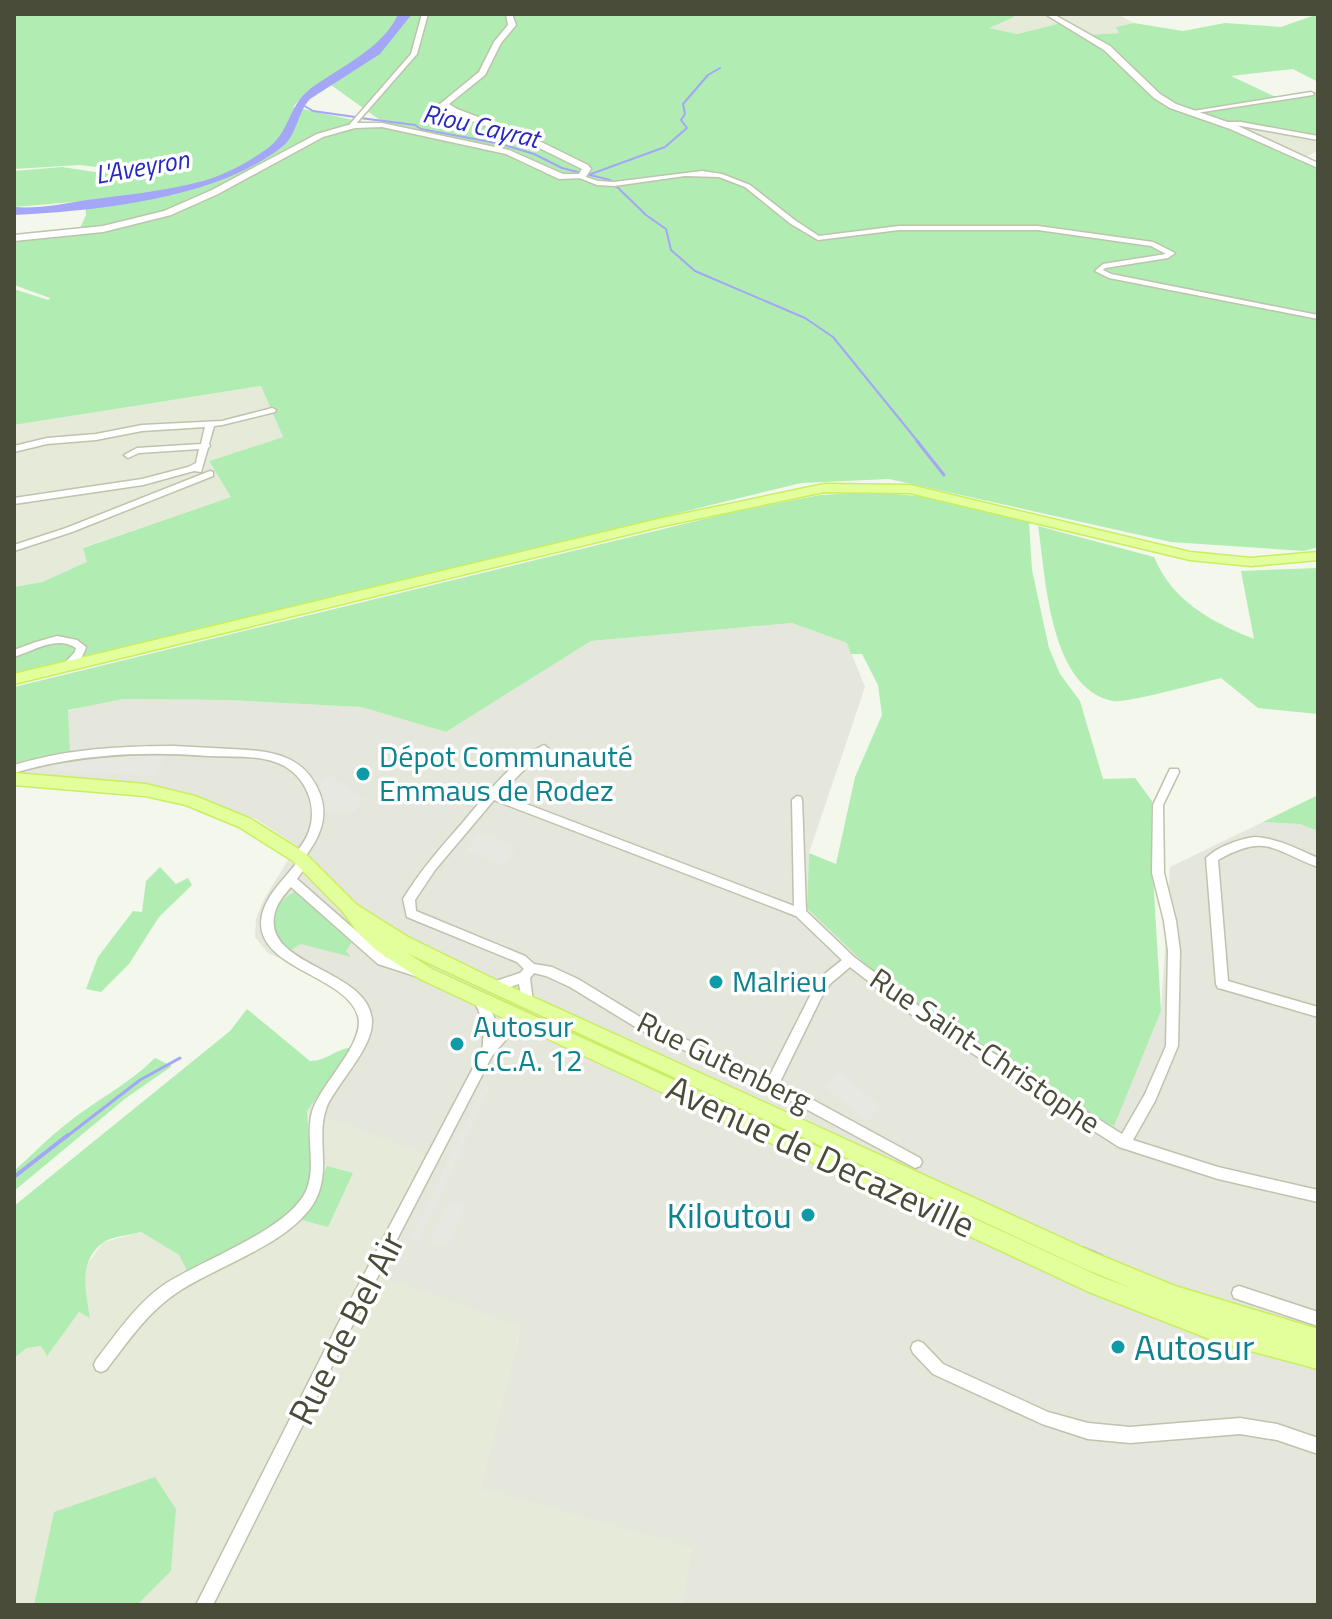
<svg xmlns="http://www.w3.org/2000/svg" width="1332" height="1619" font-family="'Titillium Web',sans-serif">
<rect width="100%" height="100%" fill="#f4f7eb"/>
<g fill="#e6ebd9">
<polygon points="1011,14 1106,14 1119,15 1134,23 1117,27 1120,33 1088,35 1065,22 1017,34 987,28 1013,17"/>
<polygon points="1245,123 1318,137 1318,151 1300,160 1226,126"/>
<polygon points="261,386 283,437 209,461 232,497 84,547 88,562 42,582 14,587 14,425"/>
<polygon points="307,1111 438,1158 521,1326 482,1489 693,1548 682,1605 14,1605 14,1358 27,1348 41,1346 46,1355 79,1312 90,1317 83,1276 87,1264 104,1242 141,1232 179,1255 187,1271 251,1237 295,1205 306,1190 311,1175"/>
</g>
<polygon fill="#e5e6dc" points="792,623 847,643 865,687 809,853 807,908 1113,1126 1161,1011 1170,867 1263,822 1300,824 1318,831 1318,1605 682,1605 692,1548 481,1489 521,1327 379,1276 438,1159 307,1111 361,1034 359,1009 340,992 299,967 268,953 255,937 256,919 264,899 297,846 256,819 195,796 141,783 24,775 14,771 14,763 70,751 68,711 93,704 123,699 226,700 361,707 446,732 591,641"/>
<g fill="#b1edb2" fill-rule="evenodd">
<path d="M14,14H1011L1014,17L989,28L1017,34L1065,22L1088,35L1119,33L1116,27L1134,23L1183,31L1225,23L1281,27L1318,14V82L1293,69L1231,76L1280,99L1318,91V137L1245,123L1228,126L1318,167V547L1304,551L1171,542L889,479L801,483L14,676V587L42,582L87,562L83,548L231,497L209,461L283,437L261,386L14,425V289L48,300L50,298L14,285V240L77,235L86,215L85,201L14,207V171L62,167L95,172L105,168L80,165L14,169ZM331,85L391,128L293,107L309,90Z"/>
<polygon points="873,492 929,497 1029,522 1032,570 1049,648 1060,674 1080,701 1103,779 1135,778 1152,801 1151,840 1161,1011 1114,1126 1083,1112 884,982 807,908 809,853 836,864 855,777 882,715 878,685 862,654 851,654 847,643 792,623 591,641 446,732 361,707 226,700 123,699 68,710 70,751 14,763 14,687 729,513 820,495"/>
<path d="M1038,526L1154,557C1173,602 1212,622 1254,639L1241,571L1318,568V714L1258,708L1221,678C1204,682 1124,704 1113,701C1049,688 1046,578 1038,526Z"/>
<polygon points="1318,795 1318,831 1300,824 1263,822"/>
<polygon points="160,867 176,884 188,878 192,885 159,917 129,964 101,992 86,989 98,957 133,911 142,912 146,881"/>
<path d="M297,891L349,938L352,942L346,951L351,957L301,944L289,951L274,934C275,913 276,900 297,891Z"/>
<path d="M247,1009L310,1061C327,1061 337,1048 354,1047L307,1111C308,1131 313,1154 311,1174C308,1217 221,1253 187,1271L179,1255L141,1232C131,1235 113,1236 104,1242C77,1261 86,1291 90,1318L79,1312L47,1356L41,1346L27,1348L14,1358V1206L230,1031Z"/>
<path d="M155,1058L172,1066L126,1098L14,1191V1171C31,1156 47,1139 65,1125C94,1101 128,1085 155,1058Z"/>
<polygon points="327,1166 353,1173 328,1227 302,1220"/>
<polygon points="155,1477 176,1509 171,1571 139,1603 34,1605 54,1512"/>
</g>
<g fill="#e7e8e2">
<polygon points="155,753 167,755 156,776 55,771 49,762"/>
<polygon points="328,774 365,799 354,812 323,812 320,784"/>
<polygon points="479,833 517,847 503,865 466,850"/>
<polygon points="839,1072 882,1107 866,1122 825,1087"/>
<polygon points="484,1084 491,1087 418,1241 410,1239"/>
<polygon points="449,1201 466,1206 447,1246 430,1241"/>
</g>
<path fill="#a4a6f7" d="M398,14H412L380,54L310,99C297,113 297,135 283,146C218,199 96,211 14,215V207C38,209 63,204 87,200C125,195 166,191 203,181C225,175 249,162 268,148C289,133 289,105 310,89C338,68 384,48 398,14Z"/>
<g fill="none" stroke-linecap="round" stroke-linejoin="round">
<g stroke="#a4a6f7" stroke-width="2">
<polyline points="301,104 313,111 355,117"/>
<polyline points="360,118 415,125 421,129 501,144 534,154 562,168 610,180 646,215 666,229 671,250 695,271 805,318 833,337 919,443"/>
<polyline points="591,174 665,147 687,128 681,120 685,114 683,104 708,75 720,68"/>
</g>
<g stroke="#a4a6f7" stroke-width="3">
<polyline points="917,441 944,475"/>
<polyline points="66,1137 140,1080 180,1058"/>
</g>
<g stroke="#a4a6f7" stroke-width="4">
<polyline points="14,1177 68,1135"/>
<polyline points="1083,1248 1102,1256"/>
</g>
<g stroke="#bec3ac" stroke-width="3">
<g id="minor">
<polygon points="422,14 428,14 417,54 354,126 350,126 350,124 411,54"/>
<polygon points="1311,92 1314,94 1313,95 1190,114 1187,112"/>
<polygon points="1227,122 1241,122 1318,136 1318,140 1241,126 1225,125 1224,124"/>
<polygon points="702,171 722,174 750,185 796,221 819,236 899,226 1038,226 1153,242 1175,253 1168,258 1105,268 1103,270 1111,274 1318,315 1318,319 1109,278 1095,271 1103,264 1166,254 1151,246 1038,230 899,230 818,240 791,224 745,187 719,177 685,176 614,186 597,185 577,177 580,175 598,181 614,182"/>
<polygon points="272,408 276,410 275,412 222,425 214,426 209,444 210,446 208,448 201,472 194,471 143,485 14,504 14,498 142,479 188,467 196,463 199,449 139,453 128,458 124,455 137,448 201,444 205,427 142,431 96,440 47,444 14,452 14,446 47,438 96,434 142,425 222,421"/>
<polygon points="210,471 213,472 213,476 72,532 14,551 14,545 66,528"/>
<path d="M57,636L77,640L86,647C84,656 76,666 67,669L62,666L75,652L76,648C57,635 33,651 14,657V650L36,642Z"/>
<path d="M544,745L549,749L548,752L528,766L500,794L794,906L792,800L797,796L801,797L802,800L806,911L854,957L920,1007L1122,1134L1145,1094L1166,1046L1168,951L1164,921L1152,873L1153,805L1170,769H1178L1179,772L1163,805L1164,873L1176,921L1180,951L1178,1046L1155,1101L1133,1140L1218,1167L1318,1190V1202L1218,1179L1119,1147L912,1015L850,967L830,984L821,998L780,1082L920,1158L922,1162L920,1166L915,1168L767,1088L642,1031L570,987L546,976L534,973L530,978L533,1002L531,1006L527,1007L523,1006L519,984L494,992L490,991L488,987L490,983L520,973L524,969L517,962L407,917L403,899C420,871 442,846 464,821C485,796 513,759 544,745ZM494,800L796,916L842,960L822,976L813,990L769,1077L650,1023L578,979L552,967L534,964L525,956L416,911L415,900L435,870Z"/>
<path d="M174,746C193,747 212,748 231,749C269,751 304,753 320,794C329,818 319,839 304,858L309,862L297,879L386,957L419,967L421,971L419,975L415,976L378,964L291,887C285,894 277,903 275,912C260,967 370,968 372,1021C373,1048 338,1082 327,1106C315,1137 332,1169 315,1201C290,1245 215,1266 175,1294C146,1314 127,1343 106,1370L101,1372L96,1370L94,1365L96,1360C117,1333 137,1303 165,1284C202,1260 288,1230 306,1191C317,1166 305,1138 312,1112C320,1084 366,1043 358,1016C346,973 246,968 263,911C269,892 287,876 298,861L293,857C299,848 306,841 309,831C319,803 303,771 275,762C255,755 230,757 208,756C142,751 78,754 14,773V765C67,749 119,746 174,746Z"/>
<path d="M1254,837C1278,838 1297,849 1318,858V867C1272,850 1267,833 1218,860L1228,981L1318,1007V1017L1222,989L1218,988L1216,984L1206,858C1219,846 1237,840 1254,837Z"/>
<path d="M480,996L484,997L495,1019L497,1034C503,1026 511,1011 522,1014L524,1018L492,1056L348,1334L213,1605H196L338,1324L482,1051C485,1031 484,1019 474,1001L476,997Z"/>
<polygon points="1239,1286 1318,1312 1318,1326 1234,1298 1232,1293 1234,1288"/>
<polygon points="918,1341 923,1343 943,1364 1048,1412 1088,1423 1130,1427 1240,1418 1277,1424 1318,1438 1318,1454 1277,1440 1240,1434 1130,1443 1088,1439 1042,1424 933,1374 913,1353 911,1348 913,1343"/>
</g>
</g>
<g stroke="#bec3ac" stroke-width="3">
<g id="tertiary">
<polygon points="506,14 512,14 516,25 501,43 485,75 449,104 457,109 531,137 588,165 591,169 585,178 559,179 506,154 382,127 355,128 323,137 218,194 171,215 103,232 14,241 14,235 103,226 164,211 212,190 317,134 355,123 382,123 509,150 563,174 579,174 582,169 525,141 451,113 440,104 479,72 494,42 508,25"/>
<polygon points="1045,14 1053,14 1110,46 1160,94 1176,104 1236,125 1318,163 1318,168 1230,129 1170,108 1154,98 1104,50"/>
</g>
</g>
<g stroke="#c9ee61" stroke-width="3">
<g id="primary">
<polygon points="824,484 910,485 1190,552 1251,558 1318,552 1318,560 1251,566 1190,560 910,493 824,492 663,526 14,684 14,674 663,518"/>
<path d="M14,773L145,784L195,796L251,819L305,853L357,905L408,937L500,982L1097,1254L1175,1286L1318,1329V1369L1220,1343L1089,1292L420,979L376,950L359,934L343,912L293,861L239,827L186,805L145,796L14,785ZM407,953L1083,1268L1134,1289L1101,1277L432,969Z"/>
</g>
</g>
<use href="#minor" fill="#fff" fill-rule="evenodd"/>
<use href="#tertiary" fill="#fff" fill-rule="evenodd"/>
<use href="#primary" fill="#e3ff9c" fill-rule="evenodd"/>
</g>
<g fill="#0f9aa8" stroke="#fff" stroke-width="3">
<circle cx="363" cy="774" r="8"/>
<circle cx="716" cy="982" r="8"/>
<circle cx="457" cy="1044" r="8"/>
<circle cx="808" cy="1215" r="8"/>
<circle cx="1118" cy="1347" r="8"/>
</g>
<g text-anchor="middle" stroke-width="7" stroke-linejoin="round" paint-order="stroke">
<g font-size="26" font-style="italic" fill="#2628c3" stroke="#fff">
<text transform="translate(481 126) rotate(13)" y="9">Riou Cayrat</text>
<text transform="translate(142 167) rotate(-10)" y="9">L'Aveyron</text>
</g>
<g font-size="30" fill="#0d838f" stroke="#fff" text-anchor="start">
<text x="379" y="767">Dépot Communauté<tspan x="379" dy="34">Emmaus de Rodez</tspan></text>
<text x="732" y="992">Malrieu</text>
<text x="473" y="1037">Autosur<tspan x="473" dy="34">C.C.A. 12</tspan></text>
</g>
<g font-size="30" fill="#484c38" stroke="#fff">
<text transform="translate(985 1051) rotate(34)" y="10">Rue Saint-Christophe</text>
<text transform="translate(724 1062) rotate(26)" y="10">Rue Gutenberg</text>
</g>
<g font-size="36" fill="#484c38" stroke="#fff">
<text transform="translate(821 1156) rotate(25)" y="13">Avenue de Decazeville</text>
<text transform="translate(346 1328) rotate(-63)" y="13">Rue de Bel Air</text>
</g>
<g font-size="36" fill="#0d838f" stroke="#fff" text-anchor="end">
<text x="792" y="1228">Kiloutou</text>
<text x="1134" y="1360" text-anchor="start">Autosur</text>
</g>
</g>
<rect width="1332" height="1619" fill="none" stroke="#484c38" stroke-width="32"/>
</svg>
